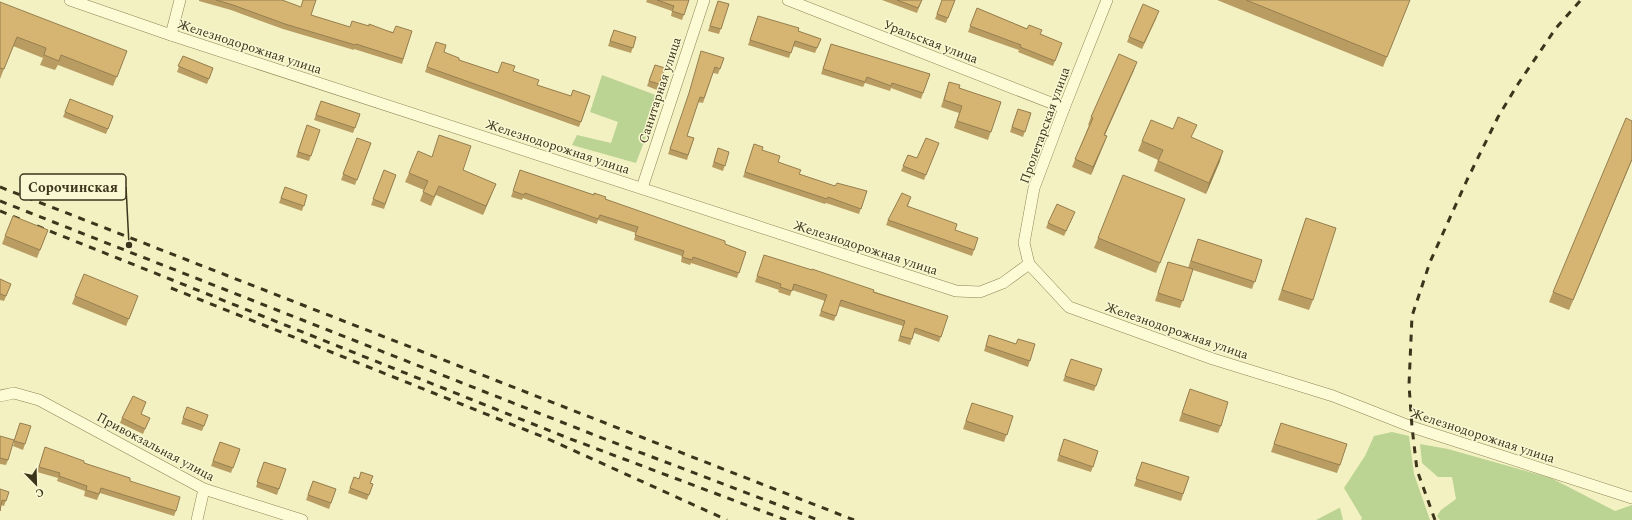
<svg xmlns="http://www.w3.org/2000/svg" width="1632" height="520" font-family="Spectral,serif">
<rect width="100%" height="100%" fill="#f3f1c1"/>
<g fill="#bbd393">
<polygon points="602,75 661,97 636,163 572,145 577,135 611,143 618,122 590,112"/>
<polygon points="1392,432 1409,436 1414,474 1430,520 1361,520 1362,518 1344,488 1365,456 1374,436"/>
<polygon points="1420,444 1448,449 1551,478 1615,511 1632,505 1632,520 1440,520 1437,516 1441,510 1456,499 1452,477 1438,477 1422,463"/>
<polygon points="1340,508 1343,520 1316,520 1339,508"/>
</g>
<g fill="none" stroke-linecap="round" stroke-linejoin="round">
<g stroke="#8f8356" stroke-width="12">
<g id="minor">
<polyline points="70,0 171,35 956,291 980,292 1003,283 1029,264"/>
<polyline points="788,0 1064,108"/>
<polyline points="171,35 180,0"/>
<polyline points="642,188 704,0"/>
<polyline points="1029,264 1069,307 1213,359 1333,396 1412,427 1632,498"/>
<polyline points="1029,264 1024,243 1034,188 1064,108 1107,0"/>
<polyline points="0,396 14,393 39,400 204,489 302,520"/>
<polyline points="197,520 204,489"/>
</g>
</g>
<use href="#minor" stroke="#fcfbd5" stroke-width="11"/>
<g stroke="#3d341c" stroke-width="3" stroke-dasharray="7 7" stroke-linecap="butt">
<polyline points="0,187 854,520"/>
<polyline points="0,201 597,436 818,520"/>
<polyline points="0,211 22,220"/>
<polyline points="37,226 568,438 786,520"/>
<polyline points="171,288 546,438 727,520"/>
<polyline points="1435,520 1417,470 1412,427 1409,385 1412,316 1430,262 1467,180 1498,117 1518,84 1556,28 1581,0"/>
</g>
</g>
<g fill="#b89c62">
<polygon points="199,0 282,0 311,15 349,27 369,26 393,32 412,31 402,64 354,49 354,50 283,29 231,10 199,1"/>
<polygon points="647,0 689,0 682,20 671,16 672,11 646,2"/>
<polygon points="882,0 922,0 917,13"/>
<polygon points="942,0 955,0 946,23 935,19"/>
<polygon points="1217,0 1410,0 1383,67"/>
<polygon points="718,1 729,4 719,34 708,31"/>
<polygon points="0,2 123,61 113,86 58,65 55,70 40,65 43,58 13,46 0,79"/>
<polygon points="977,8 1062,43 1053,66 1018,52 1019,50 968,32"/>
<polygon points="758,16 798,31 821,39 815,53 793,46 789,58 748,45"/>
<polygon points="1157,17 1142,49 1127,42 1129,37"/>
<polygon points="614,30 636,37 631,53 608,46"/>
<polygon points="436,42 444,52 459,60 498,73 513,71 537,85 571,96 590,96 579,127 425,72"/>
<polygon points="831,44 930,74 921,99 891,88 890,91 865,83 863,87 821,74"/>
<polygon points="701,51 724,58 718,74 713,73 703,103 698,102 687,136 694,138 687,160 668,154 688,99"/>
<polygon points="183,56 213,68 207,84 177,72"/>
<polygon points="655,65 665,68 657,90 647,86"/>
<polygon points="1134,70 1105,135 1107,136 1091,175 1072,167 1089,125 1088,125 1091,117"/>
<polygon points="949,82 959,88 1001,102 988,140 954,128 959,113 941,107"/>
<polygon points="70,99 113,116 106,134 63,117"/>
<polygon points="321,101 360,114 353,133 314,120"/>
<polygon points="1018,109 1031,113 1023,137 1010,132"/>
<polygon points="307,125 320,130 309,161 296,157"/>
<polygon points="1192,137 1220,161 1206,194 1154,171 1158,160 1138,151 1142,141"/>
<polygon points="357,138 371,143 355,185 341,180"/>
<polygon points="939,143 924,180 901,171 908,155 917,158"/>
<polygon points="754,144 778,162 799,174 835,186 867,191 859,214 826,203 825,204 743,177"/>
<polygon points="718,148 729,152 723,171 712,167"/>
<polygon points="1632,160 1569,310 1549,302 1553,292"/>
<polygon points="384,170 396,175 384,209 371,205"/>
<polygon points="463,170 496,184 483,215 436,195 431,206 420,201 424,190 405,182 409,173"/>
<polygon points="520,170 605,199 746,252 737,278 691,263 690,265 681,262 682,256 634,240 636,233 598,220 597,224 523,198 522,200 511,197"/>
<polygon points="285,187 307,195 302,211 279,203"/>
<polygon points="911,197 908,206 955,230 978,238 972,256 886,225 888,220"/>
<polygon points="1185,199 1156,273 1094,248 1098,238"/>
<polygon points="1073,217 1064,236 1046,228 1048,223"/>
<polygon points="1306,218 1313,300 1309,310 1278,300"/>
<polygon points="5,236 45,238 37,258 2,244"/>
<polygon points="1198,239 1262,260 1252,289 1193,270 1180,308 1155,301 1168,262 1188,268"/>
<polygon points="764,255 948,316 939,342 914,333 910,345 898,341 903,326 839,306 834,321 819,316 825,301 792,290 790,296 778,292 779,290 755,282"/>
<polygon points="0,279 11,284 4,301 0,300"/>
<polygon points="75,296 135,304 126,326 72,304"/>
<polygon points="989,335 1016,344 1035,344 1028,367 984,351"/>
<polygon points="1071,359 1102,369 1094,391 1063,381"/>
<polygon points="1190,389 1221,426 1218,433 1179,421"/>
<polygon points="972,403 1013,416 1004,442 963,429"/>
<polygon points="144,407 141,414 150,418 143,434 120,423 122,418"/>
<polygon points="187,407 208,415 202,431 181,424"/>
<polygon points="20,423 25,444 23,450 13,446"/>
<polygon points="1281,423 1340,465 1337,473 1271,452"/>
<polygon points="0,437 8,460 6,465 0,464"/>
<polygon points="1064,439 1098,451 1091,472 1057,461"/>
<polygon points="220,442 240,449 231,473 211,466"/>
<polygon points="45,447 130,481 176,511 174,516 100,493 97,500 84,496 85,491 57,481 58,478 37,472"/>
<polygon points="264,462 286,469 277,495 256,487"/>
<polygon points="1142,462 1189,477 1181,501 1134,486"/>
<polygon points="354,477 373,484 367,500 348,493"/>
<polygon points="313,481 336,489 329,509 306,500"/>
<polygon points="0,489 9,492 4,506 1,505"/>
</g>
<g fill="#967f50">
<polygon points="1137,62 1134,70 1101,143 1104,135"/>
<polygon points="1107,136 1104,144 1091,175 1093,167"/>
<polygon points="1223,151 1220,161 1206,194 1209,183"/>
<polygon points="1632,159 1632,160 1569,310 1573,300"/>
<polygon points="496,184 492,193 483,215 486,206"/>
</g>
<g fill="#d6b572" stroke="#967f50">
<polygon points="216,0 282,0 301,7 303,0 316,0 311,15 350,27 352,21 369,26 369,24 393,33 396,26 412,31 403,59 356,44 355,45 285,24 233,5"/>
<polygon points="657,0 689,0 684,15 672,11 674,6"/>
<polygon points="897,0 922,0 918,8"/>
<polygon points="942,0 955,0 948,18 937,14"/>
<polygon points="1246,0 1410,0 1387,57"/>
<polygon points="718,1 729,4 721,29 710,26"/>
<polygon points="0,2 127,51 117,77 61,55 59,61 44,55 46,48 17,37 4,69 0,68"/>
<polygon points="1143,4 1159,11 1144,43 1129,37"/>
<polygon points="977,8 1027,29 1029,25 1042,30 1040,34 1062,43 1055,61 1020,47 1021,45 970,26"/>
<polygon points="758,16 799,28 798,31 821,39 817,48 795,41 791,53 750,40"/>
<polygon points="614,30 636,37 633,48 610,41"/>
<polygon points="436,42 446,45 444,52 459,58 459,60 498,73 502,62 515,66 513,71 539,80 537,85 571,96 573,90 590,96 581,122 427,67"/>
<polygon points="831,44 930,74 923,93 892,83 891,86 867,77 865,82 823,69"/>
<polygon points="701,51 724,58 720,69 715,67 704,98 700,97 687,136 694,138 688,155 670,149 689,93"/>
<polygon points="1119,54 1137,62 1104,135 1107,136 1093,167 1075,159 1093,118 1091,117"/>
<polygon points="183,56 213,68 209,79 178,66"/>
<polygon points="655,65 665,68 659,84 649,81"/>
<polygon points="949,82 960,85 959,88 1001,102 991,132 957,121 962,106 944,100"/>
<polygon points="70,99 113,116 108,129 65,112"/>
<polygon points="321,101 360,114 355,128 316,115"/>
<polygon points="1018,109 1031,113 1025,132 1012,127"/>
<polygon points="1178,117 1197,125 1191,137 1223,151 1209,183 1158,161 1163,150 1142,141 1151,120 1173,129"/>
<polygon points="1626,118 1632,121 1632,159 1573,300 1553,292"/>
<polygon points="307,125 320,130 311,156 298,152"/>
<polygon points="439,135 471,146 463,170 496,184 486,206 439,186 434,197 423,192 428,181 409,173 418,151 432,157"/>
<polygon points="357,138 371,143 357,180 343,174"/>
<polygon points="926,138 939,143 926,175 903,166 908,155 917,158"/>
<polygon points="754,144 763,147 762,150 780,156 778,162 801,170 799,174 835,186 837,183 867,191 861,209 828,197 827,199 745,172"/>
<polygon points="718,148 729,152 725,166 714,162"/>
<polygon points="384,170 396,175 385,204 373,199"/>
<polygon points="520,170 594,195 594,193 606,197 605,199 725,241 725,244 746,252 739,273 693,257 692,260 682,257 684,251 635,235 638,227 600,215 598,219 525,193 524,195 513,191"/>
<polygon points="1123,175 1185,199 1160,263 1098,238"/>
<polygon points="285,187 307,195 304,206 281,198"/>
<polygon points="902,193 911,197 907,206 957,224 955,230 978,238 974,250 888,220"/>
<polygon points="1057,204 1075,212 1066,231 1048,223"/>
<polygon points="13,216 48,230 40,250 5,236"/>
<polygon points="1306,218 1336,228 1313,300 1282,290"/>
<polygon points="1198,239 1262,260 1255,282 1191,261"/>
<polygon points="764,255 812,270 812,269 874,290 873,292 948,316 941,337 915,328 912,339 900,336 905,321 841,300 836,316 821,311 827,295 794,284 792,291 780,287 781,284 757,276"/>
<polygon points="1168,262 1193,269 1183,301 1158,293"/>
<polygon points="84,274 138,296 129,319 75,296"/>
<polygon points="0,279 11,284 6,296 0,294"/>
<polygon points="989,335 1016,344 1018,339 1035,344 1030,361 986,346"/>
<polygon points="1071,359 1102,369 1096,386 1065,376"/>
<polygon points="1190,389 1228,402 1221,426 1182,413"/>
<polygon points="133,396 146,402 141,414 150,418 145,429 122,418"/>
<polygon points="972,403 1013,416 1007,435 966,421"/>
<polygon points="187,407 208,415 204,426 183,418"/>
<polygon points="20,423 31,426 25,444 14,441"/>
<polygon points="1281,423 1347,444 1340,465 1274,444"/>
<polygon points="0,436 14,440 8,460 0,458"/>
<polygon points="1064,439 1098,451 1093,467 1059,455"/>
<polygon points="220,442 240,449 233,468 213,461"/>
<polygon points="45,447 84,461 84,463 130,478 130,481 180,497 176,511 101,488 99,494 86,490 87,486 59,476 60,473 39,467"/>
<polygon points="264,462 286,469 279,489 257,482"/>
<polygon points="1142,462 1189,477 1183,494 1136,479"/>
<polygon points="361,472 373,476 370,483 373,484 369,495 350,488 354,477 359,479"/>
<polygon points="313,481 336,489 331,503 308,495"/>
<polygon points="0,489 9,492 6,501 2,500 0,511"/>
</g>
<g text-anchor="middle" stroke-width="3" stroke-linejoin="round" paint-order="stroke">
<g font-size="13" fill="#3d341c" stroke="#f9f8d2">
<text transform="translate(931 41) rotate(21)" y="5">Уральская улица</text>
<text transform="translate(250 46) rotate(18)" y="5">Железнодорожная улица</text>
<text transform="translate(659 90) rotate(-72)" y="5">Санитарная улица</text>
<text transform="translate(1044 125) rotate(-70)" y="5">Пролетарская улица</text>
<text transform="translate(558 146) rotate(18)" y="5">Железнодорожная улица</text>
<text transform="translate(866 247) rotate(18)" y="5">Железнодорожная улица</text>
<text transform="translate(1177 330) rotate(19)" y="5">Железнодорожная улица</text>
<text transform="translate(1483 435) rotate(18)" y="5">Железнодорожная улица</text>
<text transform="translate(156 446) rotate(28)" y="5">Привокзальная улица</text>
</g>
</g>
<path fill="none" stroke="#3d341c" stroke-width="1.5" d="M129 245L126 187"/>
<circle fill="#3d341c" stroke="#f9f8d2" stroke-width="1.5" cx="129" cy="245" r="4"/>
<rect fill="#f9f8d2" stroke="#3d341c" stroke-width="1.5" x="20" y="174" width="106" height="26" rx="4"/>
<g font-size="14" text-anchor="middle" font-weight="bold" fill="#3d341c">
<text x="73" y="192">Сорочинская</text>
</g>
<g transform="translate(36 484) rotate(157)" stroke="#f9f8d2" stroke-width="3" paint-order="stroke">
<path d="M0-3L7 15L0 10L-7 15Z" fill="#3d341c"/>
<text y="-6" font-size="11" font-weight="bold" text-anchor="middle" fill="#3d341c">С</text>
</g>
</svg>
